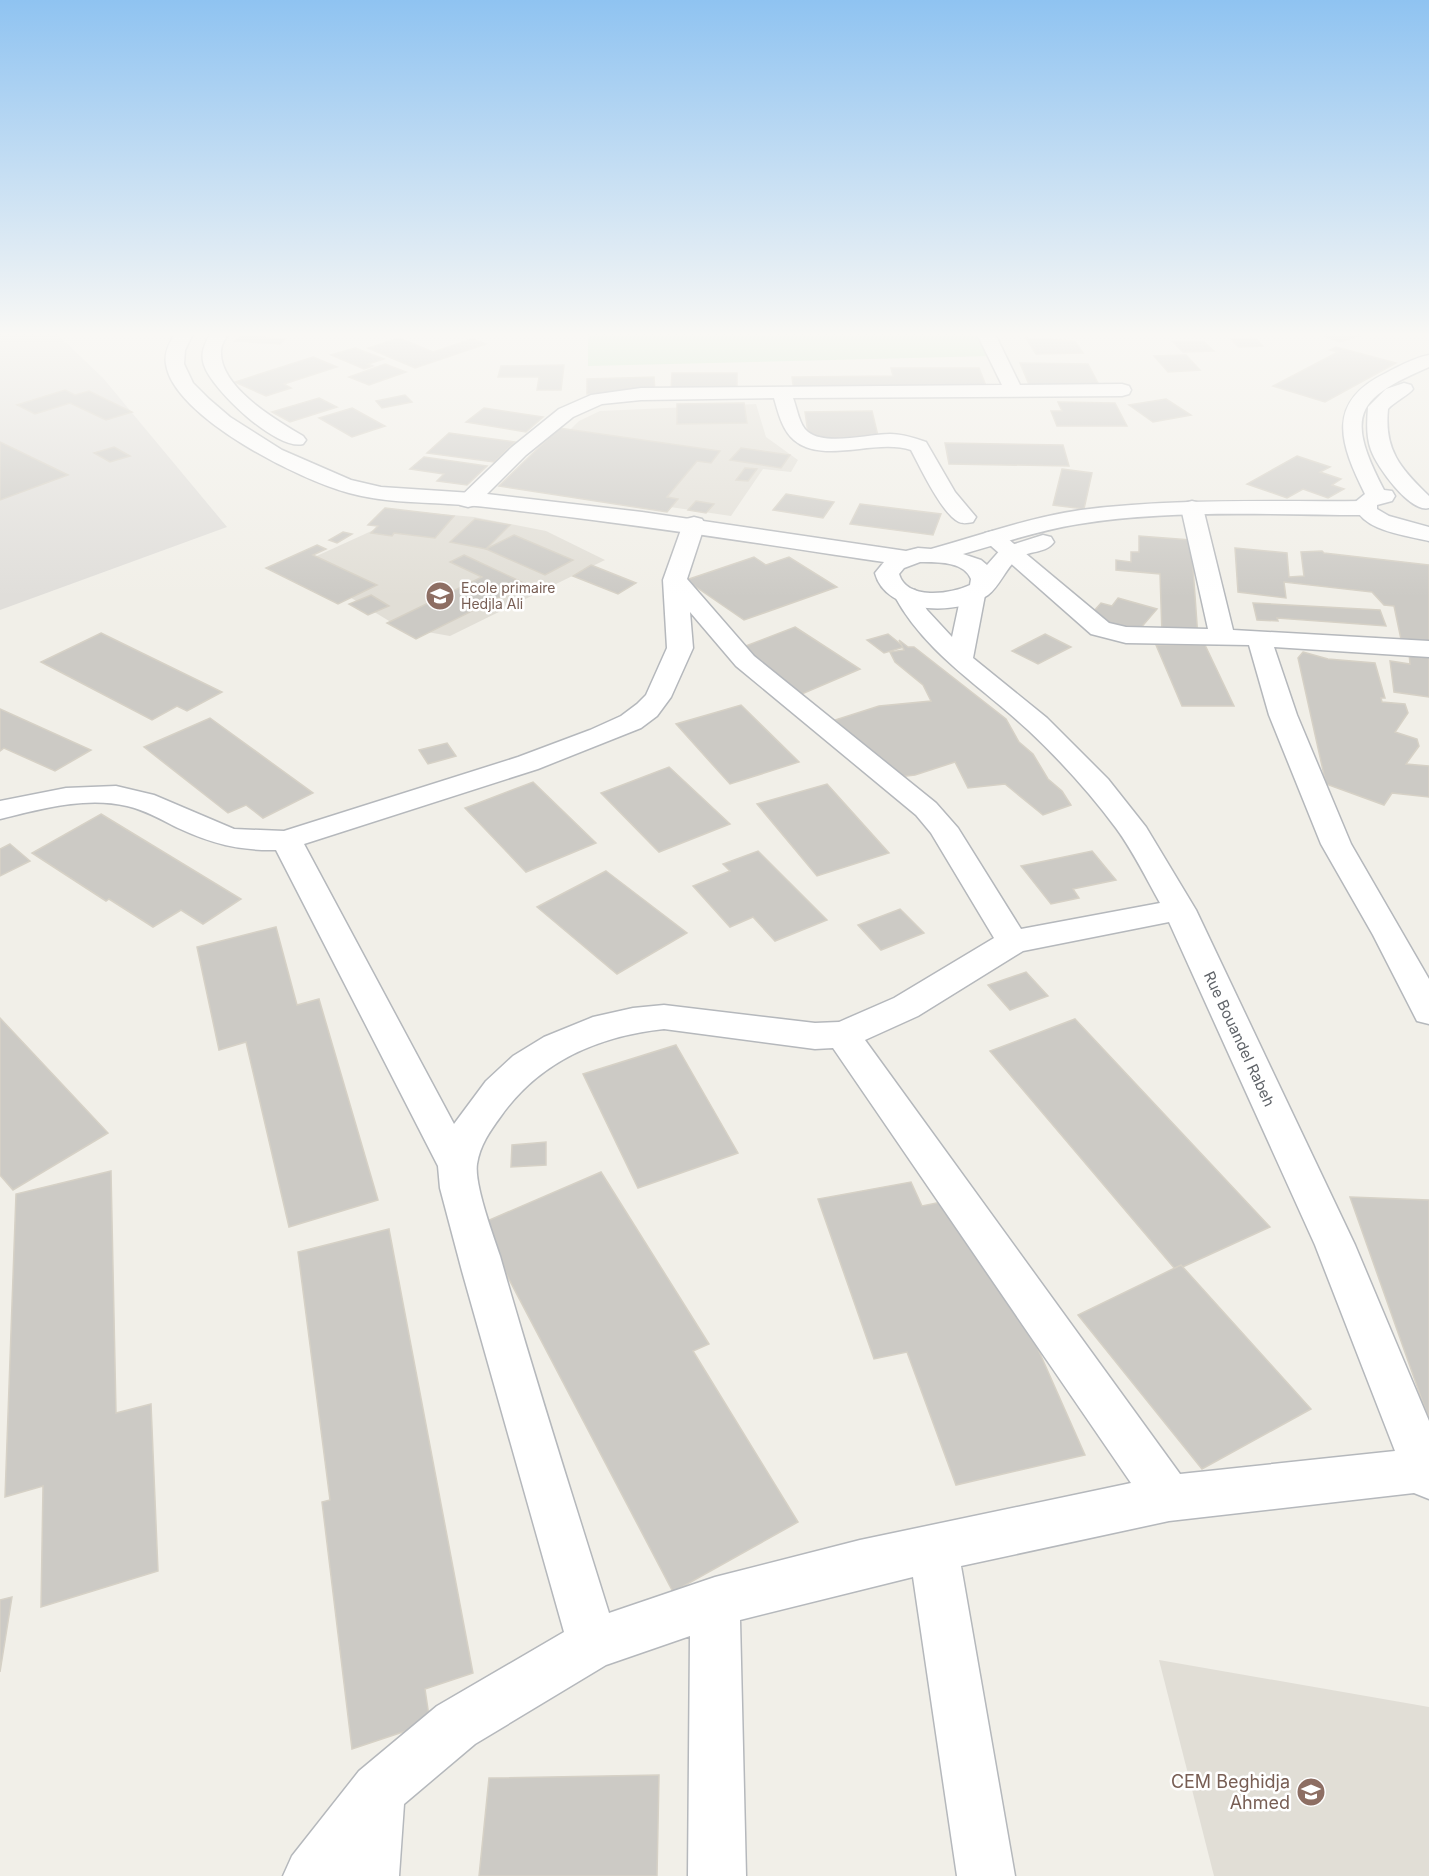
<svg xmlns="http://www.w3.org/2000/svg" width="1429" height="1876" font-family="Inter,sans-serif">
<rect width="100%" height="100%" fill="#f1efe8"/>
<polygon fill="#e0deda" points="0,334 57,334 103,378 227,527 0,610"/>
<g fill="#e1ded6">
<polygon points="756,404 766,437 798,460 791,472 763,469 731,516 515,484 579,421 600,411"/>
<polygon points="397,510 474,517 546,531 605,560 450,636 399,627 297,565 378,528"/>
<polygon points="1159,1660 1429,1707 1429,1876 1214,1876"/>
</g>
<polygon fill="#c5e8c5" points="588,334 978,334 991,356 588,366"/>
<g fill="#cccac5" stroke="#d6d1c6" stroke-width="1.5">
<polygon points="1325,334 1364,334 1340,342 1321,335"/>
<polygon points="241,336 285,339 280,344 235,341"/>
<polygon points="399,338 433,352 472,339 486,344 415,368 368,348"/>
<polygon points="1026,338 1075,341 1083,353 1036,354"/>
<polygon points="1255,338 1263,346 1239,347 1231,339"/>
<polygon points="1203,341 1214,351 1183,352 1173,342"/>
<polygon points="1336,347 1396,363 1325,402 1273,386 1338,352 1330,350"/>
<polygon points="355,348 384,359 368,364 373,366 364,369 331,355"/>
<polygon points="1186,355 1200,370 1168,372 1154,356"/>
<polygon points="313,357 337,367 284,384 291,388 266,396 235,382"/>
<polygon points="1020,363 1088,364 1100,387 1030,387"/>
<polygon points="385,364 406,372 369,385 349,377"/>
<polygon points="564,365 561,390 537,390 539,377 498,377 501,366"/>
<polygon points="891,368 979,368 988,391 794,392 792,377 893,376"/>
<polygon points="672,373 737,373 737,389 671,391"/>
<polygon points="654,377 655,392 587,394 587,379"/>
<polygon points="65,390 75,395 89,391 132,412 106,420 70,403 35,414 17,405"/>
<polygon points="405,395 412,402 382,408 376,401"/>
<polygon points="319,398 337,407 290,422 272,412"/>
<polygon points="1166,399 1191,415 1153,422 1129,405"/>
<polygon points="1058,402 1115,403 1127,426 1057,426 1051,411 1062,411"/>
<polygon points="744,403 747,423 677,424 677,404"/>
<polygon points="352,408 385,426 352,437 319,418"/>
<polygon points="484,408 543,417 526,432 466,422"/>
<polygon points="872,411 879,440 809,440 805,412"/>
<polygon points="559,428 720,451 711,463 697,461 667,497 678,499 667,512 499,486"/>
<polygon points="449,433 515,442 494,462 427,453"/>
<polygon points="0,442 68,475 0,500"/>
<polygon points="945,443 1063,445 1069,466 949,464"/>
<polygon points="114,447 130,456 110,462 94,453"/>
<polygon points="741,448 790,455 781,468 730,460"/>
<polygon points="1297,456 1330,467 1320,472 1341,479 1332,485 1344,489 1328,498 1303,489 1287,498 1247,484"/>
<polygon points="424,457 487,466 467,485 437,481 444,474 410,469"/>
<polygon points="745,468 757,469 748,481 736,480"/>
<polygon points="1062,469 1092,473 1084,509 1053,505"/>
<polygon points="786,494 834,502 823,518 773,510"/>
<polygon points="696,501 714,504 706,513 688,510"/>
<polygon points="860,504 941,514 933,535 850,524"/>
<polygon points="385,508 454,516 435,538 394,533 392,536 371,533 378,526 368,525"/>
<polygon points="475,519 510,525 486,549 450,542"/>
<polygon points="343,532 352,534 337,543 329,540"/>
<polygon points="514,535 573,560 545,575 486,549"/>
<polygon points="1139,536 1191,540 1198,638 1162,635 1160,574 1116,570 1116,560 1131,562 1131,552 1139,552"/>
<polygon points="317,545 326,549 313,555 377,585 338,604 266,568"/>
<polygon points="1235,548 1287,553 1289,577 1304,576 1301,552 1322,551 1324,553 1429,565 1429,647 1402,644 1394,606 1384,605 1372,592 1284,582 1286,598 1238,592"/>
<polygon points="464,555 526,584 416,639 387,623 482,577 450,562"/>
<polygon points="754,557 766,565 789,557 837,587 744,620 686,580"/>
<polygon points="591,565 636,583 618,594 573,576"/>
<polygon points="371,595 389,606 368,615 349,604"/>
<polygon points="1118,598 1157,609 1133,637 1083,623 1101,603 1112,606"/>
<polygon points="1253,603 1380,610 1386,626 1277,618 1278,621 1257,620"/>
<polygon points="795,627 860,669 802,694 738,649"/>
<polygon points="101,633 222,692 187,711 177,706 152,720 41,662"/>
<polygon points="888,634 904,647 884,653 867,640"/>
<polygon points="1045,634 1071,647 1038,664 1012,651"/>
<polygon points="899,640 908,647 914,647 1006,719 1019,742 1033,754 1048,779 1062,791 1071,805 1043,815 1005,784 968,788 955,762 915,775 898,777 835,720 879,706 931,701 923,685 895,662 890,652 904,650"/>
<polygon points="1156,645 1205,645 1234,706 1182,706"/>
<polygon points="1303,652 1328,659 1375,663 1385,698 1381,698 1382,702 1405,704 1408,713 1395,732 1417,739 1419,746 1406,764 1429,766 1429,797 1392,793 1384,805 1326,784 1298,658"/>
<polygon points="1409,653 1429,656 1429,697 1394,692 1390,661 1410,664"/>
<polygon points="741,705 799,762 730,784 676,724"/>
<polygon points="0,709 91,750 55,771 4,748 0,751"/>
<polygon points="210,718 313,793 263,818 246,805 228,813 144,747"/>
<polygon points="447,743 456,756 428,764 419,750"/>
<polygon points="669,767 730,824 659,852 601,793"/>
<polygon points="533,782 596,843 526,872 465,808"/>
<polygon points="827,784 889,853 817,876 757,804"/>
<polygon points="101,814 241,899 203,924 181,910 153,927 109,899 106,901 32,853"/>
<polygon points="10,844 30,861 0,876 0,849"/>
<polygon points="758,851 827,920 775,941 753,917 730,927 693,886 730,871 723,864"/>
<polygon points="1092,851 1116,880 1073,889 1079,898 1051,904 1021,866"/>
<polygon points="606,871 687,933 617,974 537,907"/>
<polygon points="900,909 924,933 881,950 858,925"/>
<polygon points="276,927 297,1005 319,999 378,1200 289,1227 246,1042 219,1050 197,947"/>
<polygon points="1026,972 1048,996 1010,1010 988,985"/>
<polygon points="0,1018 108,1133 13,1190 0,1175"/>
<polygon points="1075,1019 1270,1227 1176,1270 990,1051"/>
<polygon points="676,1045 738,1153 638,1188 583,1074"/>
<polygon points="546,1142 546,1165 511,1167 512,1145"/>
<polygon points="111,1171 116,1413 151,1404 158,1571 41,1607 43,1486 5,1497 16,1194"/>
<polygon points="601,1172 709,1344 693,1351 798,1522 673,1592 480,1224"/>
<polygon points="911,1182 922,1206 951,1200 994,1250 1085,1455 956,1485 907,1352 874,1359 818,1199"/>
<polygon points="1350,1197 1429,1200 1429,1420"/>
<polygon points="389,1229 473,1673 425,1689 430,1723 352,1749 322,1502 330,1500 298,1252"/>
<polygon points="1181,1265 1311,1409 1202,1469 1078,1315"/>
<polygon points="12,1597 0,1672 0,1600"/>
<polygon points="659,1775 657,1876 479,1876 489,1778"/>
</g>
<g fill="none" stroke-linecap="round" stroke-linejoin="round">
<g stroke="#b5b8bc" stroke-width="3">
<g id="minor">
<path d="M977,334H995L1020,385L1122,384L1129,386L1131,390L1129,394L1122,396L793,398C797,408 799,425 808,432C826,446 868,434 890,434C903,434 914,438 926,442L955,492L976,517L973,522C968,523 963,524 959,522C942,514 920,467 911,450C876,438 823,465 794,440C782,430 778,412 774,398L641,400L602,404L573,417L526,455L476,505L468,507L460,505L457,500L512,447L559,409L591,395L641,388L1002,385Z"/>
<polygon points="1192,501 1200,503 1203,508 1233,630 1429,641 1429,657 1274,647 1297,715 1351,844 1429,979 1429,1024 1417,1021 1373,935 1321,844 1269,715 1249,645 1126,643 1091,634 982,538 985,533 993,531 1001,533 1109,623 1126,627 1208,629 1181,508 1184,503"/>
<path d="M694,517L702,519L705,524L687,579L754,656L936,803L958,828L1021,929L1160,903C1146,878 1133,851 1116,828C1090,793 1060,760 1028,730C981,686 925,653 894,595L897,590L906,588L915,590L927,610L952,637L961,595L964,590L973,588L982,590L985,595L973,658L1047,718L1108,779L1146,827L1196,910L1355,1245L1429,1421V1499L1414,1493L1169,1521L961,1566L1015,1876H957L913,1577L740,1620L746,1876H688L690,1636L606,1665L475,1744L404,1804L399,1876H283L292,1856L359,1771L437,1706L564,1632L462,1271L440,1188L438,1166L276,850C240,851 210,843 178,828C162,820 145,810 127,806C86,796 40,809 0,819V801L66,788L116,786L154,795L234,829L284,831L518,757L590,730L621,716L637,704L646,695L667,648L663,580L683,524L686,519ZM690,612L736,666L916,815L931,833L994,938L894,998L839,1022L815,1023L664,1005L633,1008L593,1017L544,1037L513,1056L486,1081L454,1124L304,844L538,769L641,728L657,716L671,697L693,648ZM1169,922L1315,1245L1395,1451L1180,1474L865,1040L918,1016L1023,951ZM664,1029L815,1049L833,1048L1131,1483L860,1540L715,1577L609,1613C572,1494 534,1376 500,1256C493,1235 474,1184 477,1164C480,1145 490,1131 501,1116C540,1061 599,1036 664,1029Z"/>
</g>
</g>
<g stroke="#b5b8bc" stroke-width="3">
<g id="tertiary">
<path d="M175,334H193L185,350L184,364L193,383L209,399L230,417L282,450L351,480L381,487L487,494L642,512L906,551L918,548L931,549C981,535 1031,517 1081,510C1175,498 1270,502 1364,501L1372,503L1375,508L1372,513L1364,515C1270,515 1172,509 1079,524C1040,530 1002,543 963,554L981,560L987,565L1002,548L1043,535L1051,537L1054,542C1046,554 1028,550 1017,559C1006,568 999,587 988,595C958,616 886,615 875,573L884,562C763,544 642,525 520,511C496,508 472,505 448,504C415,502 382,502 349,493C302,481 173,417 166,364C164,353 169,343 175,334ZM920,562C936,562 964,561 971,579L970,585C951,594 907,601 899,574L904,568Z"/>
<path d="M210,334H228C225,339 221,345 221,351C219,387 276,420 303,436L306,440L303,444C277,451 212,390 204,365C200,353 205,344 210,334Z"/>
</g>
</g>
<g stroke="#b6babf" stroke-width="3">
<g id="secondary">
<path d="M1429,355V367C1355,399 1345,415 1384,490L1392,491L1395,496L1392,501L1377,505V509L1389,516L1429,527V541C1405,535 1360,531 1354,503L1365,494C1340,444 1325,402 1386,373C1399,366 1414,358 1429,355Z"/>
<path d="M1404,383L1411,385L1413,389C1410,394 1394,402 1388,409C1384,450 1400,468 1429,496V508C1410,513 1377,467 1371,450C1366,436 1367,422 1368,407L1386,389Z"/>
</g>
</g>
<use href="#minor" fill="#fff" fill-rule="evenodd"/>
<use href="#tertiary" fill="#fff" fill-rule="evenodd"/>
<use href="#secondary" fill="#fff" fill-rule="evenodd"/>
</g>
<linearGradient id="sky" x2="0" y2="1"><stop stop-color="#8fc3f1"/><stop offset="0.56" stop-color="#f9f8f5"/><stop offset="1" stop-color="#f9f8f5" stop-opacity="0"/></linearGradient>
<rect width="1429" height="597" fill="url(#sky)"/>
<defs>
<g id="school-disc" transform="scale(1.5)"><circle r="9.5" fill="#8d6e63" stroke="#fff"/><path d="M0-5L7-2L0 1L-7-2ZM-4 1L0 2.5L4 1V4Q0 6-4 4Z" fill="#fff"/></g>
<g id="university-disc" transform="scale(1.5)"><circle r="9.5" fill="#8d6e63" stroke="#fff"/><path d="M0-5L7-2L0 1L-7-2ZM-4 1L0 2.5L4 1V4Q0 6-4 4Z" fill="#fff"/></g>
</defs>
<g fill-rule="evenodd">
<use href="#school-disc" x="440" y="596"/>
<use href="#university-disc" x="1311" y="1792"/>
</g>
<g text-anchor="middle" stroke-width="5" stroke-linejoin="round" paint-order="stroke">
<g font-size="14" fill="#785e54" stroke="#fff" text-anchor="start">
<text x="461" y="593">Ecole primaire<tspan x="461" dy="16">Hedjla Ali</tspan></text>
</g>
<g font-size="15" fill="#5f6368" stroke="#fff">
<text transform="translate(1239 1039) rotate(65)" y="5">Rue Bouandel Rabeh</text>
</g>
<g font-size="18" fill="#785e54" stroke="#fff" text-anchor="end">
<text x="1290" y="1788">CEM Beghidja<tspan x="1290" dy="21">Ahmed</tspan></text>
</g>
</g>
</svg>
